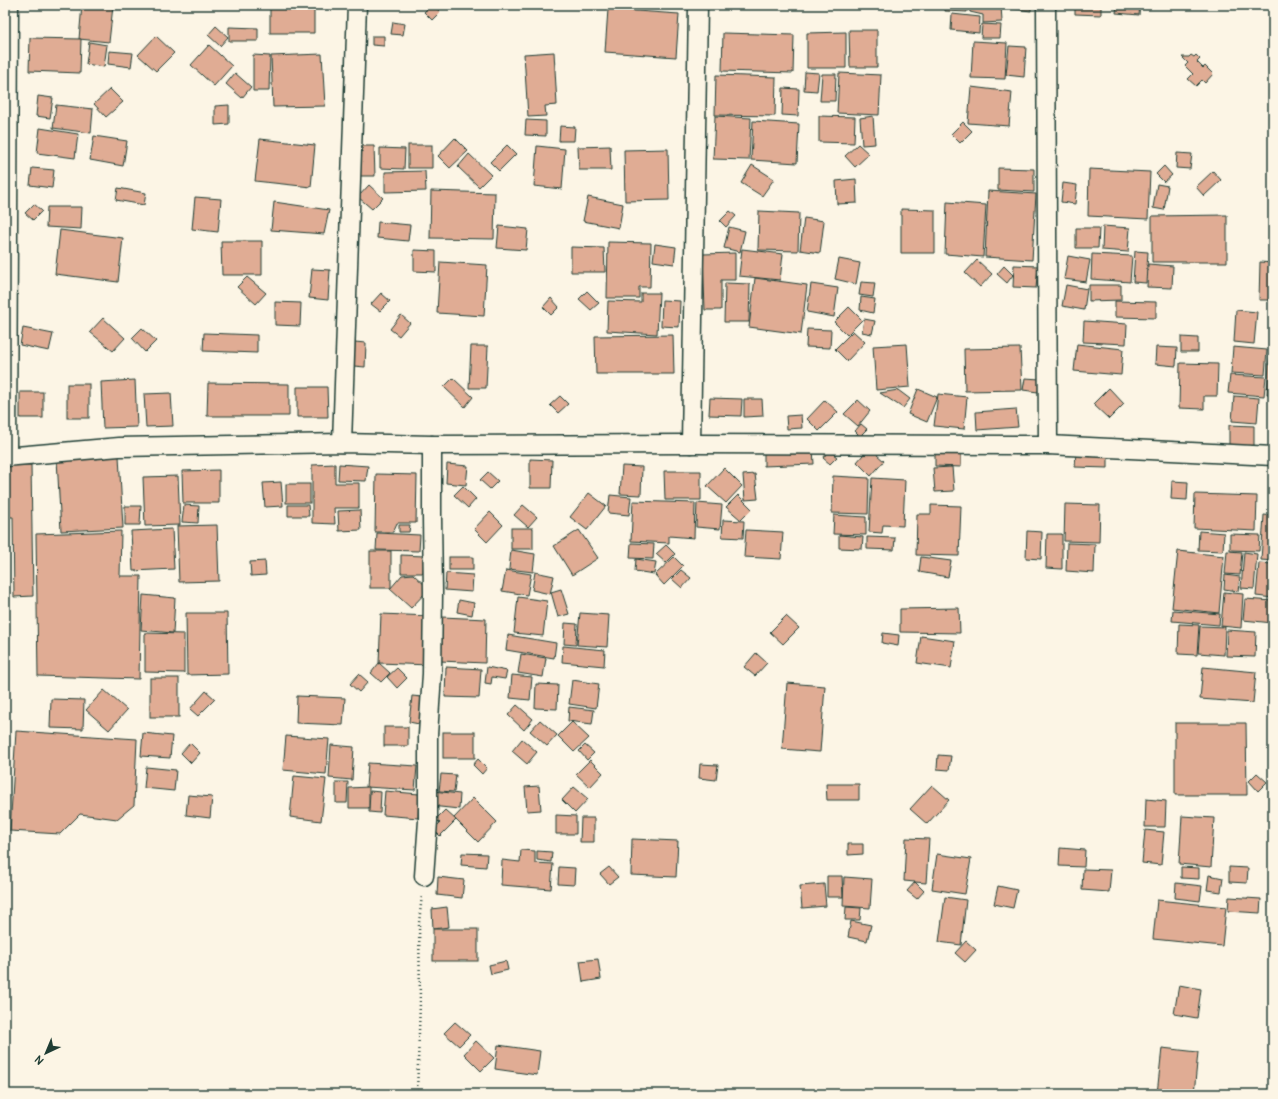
<svg xmlns="http://www.w3.org/2000/svg" width="1278" height="1099" font-family="Pangolin,sans-serif">
<rect width="100%" height="100%" fill="#fcf5e5"/>
<filter id="ink" filterUnits="userSpaceOnUse"><feTurbulence type="fractalNoise" baseFrequency=".025" numOctaves="2"/><feDisplacementMap in="SourceGraphic" scale="8" xChannelSelector="R" yChannelSelector="G"/><feConvolveMatrix kernelMatrix="1 2 1 2 8 2 1 2 1" color-interpolation-filters="sRGB"/></filter>
<g filter="url(#ink)">
<g fill="#e0ac94" stroke="#1f3d34">
<polygon points="82,5 113,6 109,42 79,39"/>
<polygon points="314,5 314,33 270,33 270,6"/>
<polygon points="431,5 433,5 440,12 432,20 424,12"/>
<polygon points="945,5 967,5 967,12 945,11"/>
<polygon points="969,5 1001,5 1002,22 983,23 983,15 970,12"/>
<polygon points="1007,5 1031,5 1031,11 1007,8"/>
<polygon points="1075,5 1101,5 1101,15 1075,14"/>
<polygon points="1117,5 1140,5 1139,15 1116,13"/>
<polygon points="608,9 679,14 676,57 605,52"/>
<polygon points="952,14 980,17 979,33 951,30"/>
<polygon points="393,22 405,24 403,35 391,34"/>
<polygon points="982,24 1001,25 1000,38 981,38"/>
<polygon points="216,26 228,37 220,46 208,35"/>
<polygon points="229,27 258,28 258,41 229,41"/>
<polygon points="849,30 877,30 877,67 850,67"/>
<polygon points="846,32 846,68 807,68 807,33"/>
<polygon points="723,33 794,35 793,73 722,71"/>
<polygon points="156,36 174,53 156,71 138,55"/>
<polygon points="372,36 384,36 384,46 372,45"/>
<polygon points="30,38 81,39 80,73 29,71"/>
<polygon points="973,41 1007,43 1005,79 971,78"/>
<polygon points="89,42 107,45 104,67 86,64"/>
<polygon points="209,45 232,66 214,86 191,65"/>
<polygon points="1009,46 1026,47 1024,77 1006,75"/>
<polygon points="109,51 133,53 131,67 108,64"/>
<polygon points="554,52 557,105 545,106 546,116 528,117 524,54"/>
<polygon points="322,54 325,106 273,107 271,56"/>
<polygon points="253,55 270,56 269,91 253,91"/>
<polygon points="1191,55 1194,57 1196,55 1200,59 1197,62 1203,68 1205,66 1213,74 1205,83 1202,80 1196,86 1188,79 1193,74 1185,66 1188,63 1182,57 1189,57"/>
<polygon points="805,72 819,73 817,91 804,90"/>
<polygon points="235,73 251,87 242,98 226,84"/>
<polygon points="839,73 881,75 879,115 837,113"/>
<polygon points="822,74 836,74 835,101 820,101"/>
<polygon points="716,75 776,77 775,116 715,115"/>
<polygon points="971,87 1012,92 1009,126 968,123"/>
<polygon points="783,88 799,89 798,116 782,115"/>
<polygon points="110,89 123,102 106,117 94,104"/>
<polygon points="38,96 53,98 50,118 36,116"/>
<polygon points="56,105 93,109 91,133 53,128"/>
<polygon points="229,105 229,124 215,125 215,106"/>
<polygon points="715,116 751,118 749,160 713,159"/>
<polygon points="819,116 855,117 854,143 819,142"/>
<polygon points="873,116 875,144 862,145 860,118"/>
<polygon points="526,120 546,121 546,136 525,135"/>
<polygon points="753,121 799,124 797,163 751,160"/>
<polygon points="963,122 972,131 960,143 951,134"/>
<polygon points="560,126 575,127 574,141 559,141"/>
<polygon points="40,128 78,134 75,158 37,153"/>
<polygon points="94,136 127,141 123,166 90,160"/>
<polygon points="455,138 468,151 450,168 438,156"/>
<polygon points="260,139 315,145 311,187 255,181"/>
<polygon points="858,144 869,154 855,167 845,156"/>
<rect x="408" y="145" width="24" height="23"/>
<polygon points="507,145 516,154 499,171 490,162"/>
<polygon points="359,146 374,146 375,176 359,176"/>
<polygon points="537,146 565,149 562,189 534,186"/>
<polygon points="610,146 611,170 579,170 578,147"/>
<polygon points="380,148 405,149 404,169 380,168"/>
<polygon points="668,149 669,200 625,201 624,150"/>
<polygon points="1177,153 1192,154 1190,169 1176,168"/>
<polygon points="469,154 491,175 479,187 458,167"/>
<polygon points="752,165 774,179 762,196 741,183"/>
<polygon points="1164,166 1172,175 1164,182 1156,174"/>
<polygon points="32,168 54,170 52,188 30,185"/>
<polygon points="998,168 1034,169 1034,192 998,190"/>
<polygon points="1089,169 1150,172 1148,219 1088,216"/>
<polygon points="425,171 426,191 385,192 385,172"/>
<polygon points="1213,171 1221,180 1204,196 1196,187"/>
<polygon points="856,179 857,203 837,204 836,181"/>
<polygon points="1063,183 1077,185 1075,204 1061,202"/>
<polygon points="1157,184 1168,186 1164,210 1153,208"/>
<polygon points="369,185 383,198 372,209 358,197"/>
<polygon points="118,188 146,193 144,205 116,200"/>
<polygon points="431,191 495,193 494,239 430,238"/>
<polygon points="988,191 1036,194 1032,260 985,257"/>
<polygon points="195,197 221,199 218,232 192,229"/>
<polygon points="588,197 623,204 619,228 583,221"/>
<polygon points="274,202 329,210 324,234 271,230"/>
<polygon points="947,202 986,205 983,257 945,254"/>
<polygon points="34,204 42,211 33,220 25,213"/>
<polygon points="47,207 82,207 81,229 46,227"/>
<polygon points="901,209 935,210 935,253 901,253"/>
<polygon points="730,211 736,216 726,227 720,221"/>
<polygon points="759,211 799,213 798,251 758,250"/>
<polygon points="1227,215 1227,262 1152,262 1152,216"/>
<polygon points="804,218 824,221 820,253 800,250"/>
<polygon points="378,222 410,225 408,241 377,238"/>
<polygon points="499,226 528,229 526,250 497,248"/>
<polygon points="1103,226 1130,228 1128,252 1102,250"/>
<polygon points="729,227 745,231 740,252 724,248"/>
<polygon points="1076,228 1099,228 1098,248 1076,248"/>
<polygon points="60,230 123,238 118,282 55,274"/>
<polygon points="221,241 262,241 262,275 222,275"/>
<polygon points="608,242 651,243 650,287 639,287 639,298 607,298"/>
<polygon points="655,244 676,247 674,264 653,261"/>
<polygon points="571,247 604,248 605,272 571,272"/>
<polygon points="742,249 783,254 780,280 739,276"/>
<polygon points="414,250 436,251 436,272 414,271"/>
<polygon points="1135,251 1148,252 1146,283 1133,282"/>
<polygon points="735,253 735,280 721,280 721,310 705,310 703,254"/>
<polygon points="1092,254 1132,256 1130,282 1091,279"/>
<polygon points="1068,256 1090,260 1086,282 1064,279"/>
<polygon points="839,259 860,263 856,284 835,279"/>
<polygon points="977,260 992,274 980,287 965,273"/>
<polygon points="440,262 487,265 484,316 437,313"/>
<polygon points="1260,262 1273,263 1273,300 1259,300"/>
<polygon points="1148,264 1173,266 1172,288 1147,287"/>
<polygon points="1014,265 1038,266 1036,288 1013,287"/>
<polygon points="1004,266 1013,275 1007,283 997,274"/>
<polygon points="312,269 330,270 328,300 309,298"/>
<polygon points="247,277 266,293 256,304 237,287"/>
<polygon points="755,278 807,285 801,334 749,327"/>
<polygon points="861,282 875,283 873,297 859,295"/>
<polygon points="725,283 750,284 749,322 724,322"/>
<polygon points="811,284 838,288 834,317 807,312"/>
<polygon points="1066,285 1087,289 1084,310 1062,306"/>
<polygon points="1089,285 1121,285 1121,300 1089,301"/>
<polygon points="587,291 599,303 591,310 579,299"/>
<polygon points="381,293 390,301 380,311 371,304"/>
<polygon points="641,293 659,293 657,334 607,331 608,301 641,302"/>
<polygon points="861,297 875,299 873,313 860,310"/>
<polygon points="551,298 559,307 551,315 543,307"/>
<polygon points="662,300 680,301 679,327 661,326"/>
<polygon points="1115,301 1156,302 1156,318 1115,317"/>
<polygon points="275,302 301,303 300,326 275,325"/>
<polygon points="849,307 862,320 847,335 834,322"/>
<polygon points="1236,310 1257,312 1254,344 1234,342"/>
<polygon points="401,315 410,323 399,336 390,329"/>
<polygon points="103,318 125,338 113,351 90,332"/>
<polygon points="864,319 875,321 872,334 862,332"/>
<polygon points="1084,321 1127,324 1126,344 1083,342"/>
<polygon points="23,328 53,334 49,351 20,345"/>
<polygon points="142,328 156,341 145,352 132,338"/>
<polygon points="807,329 831,330 830,348 806,347"/>
<polygon points="853,331 865,342 847,361 835,349"/>
<polygon points="204,333 257,335 257,353 203,351"/>
<polygon points="673,335 674,374 596,374 595,336"/>
<polygon points="1181,337 1198,338 1198,352 1181,352"/>
<polygon points="355,342 366,343 365,367 354,366"/>
<polygon points="907,344 910,387 876,390 873,346"/>
<polygon points="1077,344 1123,349 1121,375 1074,371"/>
<polygon points="471,346 488,346 486,388 469,388"/>
<polygon points="1156,347 1177,348 1176,366 1155,364"/>
<polygon points="1233,347 1267,350 1265,375 1231,373"/>
<polygon points="1020,348 1022,390 965,391 964,349"/>
<polygon points="1270,350 1273,350 1273,394 1267,394"/>
<polygon points="1180,363 1218,364 1217,396 1204,396 1204,409 1179,408"/>
<polygon points="1230,375 1266,377 1264,396 1228,393"/>
<polygon points="453,378 473,397 465,407 444,387"/>
<polygon points="1025,378 1040,379 1038,392 1023,390"/>
<polygon points="135,380 137,427 103,428 101,382"/>
<polygon points="208,383 289,384 289,416 207,416"/>
<rect x="67" y="384" width="22" height="34"/>
<polygon points="297,387 327,387 328,417 297,417"/>
<polygon points="1109,388 1124,404 1109,419 1093,404"/>
<polygon points="918,389 937,397 927,422 908,414"/>
<polygon points="898,390 910,399 903,408 880,393"/>
<rect x="20" y="392" width="23" height="26"/>
<polygon points="171,393 173,426 146,427 144,394"/>
<polygon points="938,394 967,397 964,429 934,426"/>
<polygon points="560,396 568,404 558,413 550,405"/>
<polygon points="1234,396 1259,398 1257,423 1232,421"/>
<polygon points="710,398 742,399 741,416 709,415"/>
<polygon points="744,399 762,399 763,416 744,417"/>
<polygon points="825,400 838,412 819,431 807,419"/>
<polygon points="858,400 870,411 858,426 844,414"/>
<polygon points="1016,409 1018,427 977,430 976,412"/>
<polygon points="801,415 802,428 787,429 786,416"/>
<polygon points="861,424 867,429 860,436 855,431"/>
<polygon points="1229,425 1254,426 1254,446 1229,445"/>
<polygon points="869,448 884,461 871,476 857,462"/>
<polygon points="813,449 814,464 764,466 764,450"/>
<polygon points="829,451 837,457 830,464 823,458"/>
<polygon points="1076,451 1108,453 1108,468 1075,467"/>
<polygon points="935,452 961,453 961,467 935,466"/>
<polygon points="119,456 123,528 61,531 57,459"/>
<polygon points="530,459 552,460 551,488 530,488"/>
<polygon points="335,464 335,483 359,483 359,508 334,508 335,524 312,523 312,465"/>
<polygon points="339,464 368,466 366,481 338,480"/>
<polygon points="447,464 468,466 466,485 446,483"/>
<polygon points="5,465 31,465 33,596 14,597 13,517 5,517"/>
<polygon points="622,466 642,467 641,495 620,494"/>
<polygon points="952,467 954,491 935,492 933,468"/>
<polygon points="724,468 742,486 726,503 707,486"/>
<polygon points="219,470 219,503 183,503 182,471"/>
<polygon points="664,471 701,471 701,500 665,500"/>
<polygon points="488,472 498,481 490,489 480,480"/>
<polygon points="376,474 417,475 416,523 397,523 393,532 375,532"/>
<polygon points="755,474 758,499 745,500 743,475"/>
<polygon points="178,476 180,525 145,526 143,477"/>
<polygon points="833,476 869,478 868,514 832,513"/>
<polygon points="872,478 905,480 903,526 883,525 882,533 869,532"/>
<polygon points="1172,481 1188,482 1187,500 1171,499"/>
<polygon points="281,482 283,506 265,507 263,483"/>
<rect x="286" y="484" width="24" height="19"/>
<polygon points="463,486 476,499 468,508 454,495"/>
<polygon points="589,493 606,506 587,530 570,517"/>
<polygon points="1195,494 1257,496 1256,531 1194,528"/>
<polygon points="610,495 631,497 629,515 608,513"/>
<polygon points="738,495 752,509 741,520 726,507"/>
<polygon points="633,501 695,503 694,538 669,536 669,543 631,541"/>
<polygon points="697,503 722,505 720,529 696,527"/>
<polygon points="1065,504 1100,505 1099,542 1064,541"/>
<polygon points="184,505 199,506 198,523 182,522"/>
<polygon points="288,505 308,505 309,516 288,516"/>
<polygon points="523,505 537,517 528,527 514,515"/>
<polygon points="931,505 961,506 959,556 916,555 917,514 931,514"/>
<polygon points="125,506 141,506 140,525 125,525"/>
<polygon points="360,510 361,530 339,531 338,511"/>
<polygon points="490,512 503,525 487,542 474,529"/>
<polygon points="834,515 866,517 866,535 833,534"/>
<polygon points="1264,515 1273,516 1273,561 1261,560"/>
<polygon points="723,520 744,521 743,538 722,537"/>
<polygon points="217,525 219,581 179,582 177,526"/>
<polygon points="399,525 410,525 409,532 399,532"/>
<rect x="511" y="528" width="22" height="21"/>
<polygon points="172,529 174,569 133,571 131,531"/>
<polygon points="579,530 598,558 572,575 554,546"/>
<polygon points="746,530 783,532 781,559 744,557"/>
<polygon points="121,531 120,576 141,576 139,679 38,676 36,534"/>
<polygon points="1027,531 1042,532 1041,559 1026,558"/>
<polygon points="1199,531 1224,533 1223,551 1198,550"/>
<polygon points="377,533 420,535 419,551 376,550"/>
<polygon points="1047,534 1062,534 1062,569 1046,568"/>
<polygon points="1230,534 1260,535 1259,551 1230,550"/>
<polygon points="839,535 863,537 862,549 839,548"/>
<polygon points="867,537 895,538 894,550 867,549"/>
<polygon points="631,543 654,544 653,559 630,558"/>
<polygon points="1067,543 1095,544 1094,573 1066,571"/>
<polygon points="666,545 675,554 666,563 656,554"/>
<polygon points="511,550 535,554 533,572 509,569"/>
<rect x="370" y="551" width="21" height="37"/>
<polygon points="1178,551 1224,556 1219,613 1172,608"/>
<polygon points="1227,551 1242,552 1240,575 1225,574"/>
<polygon points="1244,552 1257,554 1254,589 1241,588"/>
<polygon points="401,555 424,556 423,573 401,573"/>
<rect x="449" y="557" width="24" height="13"/>
<polygon points="674,557 683,566 664,585 655,575"/>
<polygon points="921,557 951,561 948,577 919,572"/>
<polygon points="636,559 656,562 654,574 635,571"/>
<polygon points="265,561 266,575 251,576 250,562"/>
<polygon points="1259,563 1273,564 1273,598 1256,596"/>
<polygon points="506,570 531,574 527,595 502,591"/>
<polygon points="681,570 691,578 682,588 672,579"/>
<polygon points="535,572 554,576 550,594 532,590"/>
<polygon points="446,573 473,575 472,592 445,590"/>
<polygon points="413,574 429,589 411,608 390,589 402,575"/>
<polygon points="1225,575 1240,577 1238,591 1224,589"/>
<polygon points="561,589 569,614 558,617 551,592"/>
<polygon points="1224,592 1243,594 1241,628 1221,626"/>
<polygon points="143,595 175,598 173,633 141,630"/>
<polygon points="518,597 547,601 543,636 514,633"/>
<polygon points="1245,599 1273,601 1273,623 1243,620"/>
<polygon points="459,600 474,603 472,615 457,612"/>
<polygon points="959,608 960,633 900,632 900,609"/>
<polygon points="1173,610 1220,614 1219,625 1172,621"/>
<polygon points="186,613 227,613 228,674 187,675"/>
<polygon points="580,613 609,615 607,647 577,645"/>
<polygon points="381,614 430,616 429,665 379,663"/>
<polygon points="786,616 799,628 783,644 770,632"/>
<polygon points="442,617 486,619 485,663 440,661"/>
<polygon points="565,623 577,624 576,645 564,644"/>
<polygon points="1179,624 1199,625 1197,655 1178,654"/>
<polygon points="1200,626 1225,627 1224,655 1198,653"/>
<polygon points="1227,630 1256,632 1255,657 1226,656"/>
<polygon points="145,633 184,634 184,673 145,672"/>
<polygon points="883,633 899,635 898,646 882,643"/>
<polygon points="508,635 556,643 554,658 506,650"/>
<polygon points="921,636 955,641 951,668 917,663"/>
<polygon points="563,646 605,650 604,666 562,662"/>
<polygon points="756,653 767,663 755,676 744,667"/>
<polygon points="521,654 546,658 543,677 518,673"/>
<polygon points="379,663 390,673 381,682 371,673"/>
<polygon points="446,667 481,669 479,698 445,697"/>
<polygon points="487,667 507,671 505,679 492,677 491,684 485,683"/>
<polygon points="1203,667 1256,672 1253,703 1200,699"/>
<polygon points="397,668 407,678 397,688 387,677"/>
<polygon points="359,674 368,682 359,692 350,684"/>
<polygon points="512,675 532,677 530,700 510,698"/>
<rect x="150" y="678" width="29" height="39"/>
<polygon points="572,680 599,684 596,708 569,704"/>
<polygon points="787,683 825,686 820,752 782,749"/>
<polygon points="536,684 558,685 557,709 535,708"/>
<polygon points="104,690 127,710 109,730 86,710"/>
<polygon points="206,691 215,699 198,716 190,709"/>
<polygon points="297,696 345,698 343,725 296,723"/>
<polygon points="412,696 422,697 419,724 409,722"/>
<polygon points="51,699 84,700 83,729 50,728"/>
<polygon points="517,705 533,719 524,730 508,715"/>
<polygon points="569,707 594,710 592,724 568,721"/>
<polygon points="540,720 557,735 547,746 530,731"/>
<polygon points="572,722 589,738 574,752 558,736"/>
<polygon points="1175,723 1246,723 1247,795 1175,795"/>
<rect x="384" y="727" width="24" height="19"/>
<polygon points="16,731 137,739 134,805 117,819 80,814 60,834 10,831"/>
<rect x="443" y="732" width="32" height="26"/>
<polygon points="143,733 172,736 170,758 141,756"/>
<polygon points="286,736 329,739 326,774 283,770"/>
<polygon points="522,739 537,752 527,764 512,751"/>
<polygon points="190,743 200,753 191,763 181,753"/>
<polygon points="331,745 354,747 352,780 329,778"/>
<polygon points="585,745 594,753 587,760 579,751"/>
<polygon points="938,755 951,756 949,770 937,769"/>
<polygon points="478,759 487,768 482,774 473,765"/>
<polygon points="590,760 603,773 590,787 576,774"/>
<polygon points="368,763 417,766 415,790 366,787"/>
<polygon points="700,764 718,765 716,780 699,778"/>
<polygon points="146,767 176,770 174,791 144,788"/>
<polygon points="1257,773 1267,782 1258,791 1249,781"/>
<polygon points="441,774 456,775 454,792 439,791"/>
<polygon points="294,776 326,779 321,821 290,817"/>
<polygon points="336,782 348,782 347,803 336,803"/>
<polygon points="826,784 859,784 859,800 827,800"/>
<polygon points="932,785 949,800 927,824 910,809"/>
<polygon points="539,786 541,810 527,811 525,787"/>
<polygon points="369,787 369,808 349,808 349,788"/>
<polygon points="574,787 588,799 575,813 562,800"/>
<polygon points="370,791 381,792 380,813 369,812"/>
<polygon points="385,791 419,794 418,818 383,815"/>
<polygon points="433,791 460,794 459,809 431,806"/>
<polygon points="188,795 212,797 210,818 186,815"/>
<polygon points="473,798 497,822 478,842 454,818"/>
<polygon points="1146,799 1166,801 1165,827 1145,827"/>
<polygon points="445,810 456,820 440,836 433,829 440,823 436,819"/>
<polygon points="556,815 576,816 576,834 556,834"/>
<polygon points="1182,816 1214,818 1211,867 1179,864"/>
<polygon points="581,818 594,818 594,842 580,842"/>
<polygon points="1145,830 1164,832 1161,865 1142,863"/>
<polygon points="906,838 929,839 926,883 904,881"/>
<polygon points="632,839 678,841 676,877 631,875"/>
<polygon points="848,844 863,844 863,854 848,855"/>
<polygon points="1060,848 1085,850 1084,867 1059,866"/>
<polygon points="521,850 535,851 535,863 553,864 551,889 501,885 502,860 520,862"/>
<polygon points="537,851 552,852 551,862 537,860"/>
<polygon points="462,853 487,854 486,867 461,865"/>
<polygon points="937,854 971,859 965,894 932,889"/>
<polygon points="559,867 575,868 574,885 558,884"/>
<polygon points="609,867 618,877 609,884 600,874"/>
<polygon points="1181,867 1199,868 1199,879 1181,878"/>
<polygon points="1229,867 1248,868 1247,883 1229,882"/>
<polygon points="1083,869 1111,870 1109,892 1082,890"/>
<polygon points="1209,875 1223,878 1221,892 1207,890"/>
<polygon points="827,876 842,876 843,897 827,897"/>
<polygon points="438,877 464,880 462,898 437,895"/>
<polygon points="844,877 872,879 870,908 843,906"/>
<polygon points="915,882 924,891 917,899 907,891"/>
<polygon points="1176,883 1202,886 1200,901 1175,898"/>
<polygon points="824,884 826,906 802,908 800,886"/>
<polygon points="998,886 1017,890 1013,908 994,904"/>
<polygon points="945,897 966,900 961,945 939,942"/>
<polygon points="1229,897 1261,899 1260,913 1228,911"/>
<polygon points="1157,900 1226,907 1222,946 1153,939"/>
<polygon points="447,907 449,927 433,929 432,909"/>
<polygon points="846,907 861,908 860,920 845,920"/>
<polygon points="851,921 871,925 867,941 848,937"/>
<rect x="433" y="929" width="45" height="32"/>
<polygon points="966,941 976,950 965,962 955,953"/>
<polygon points="598,959 601,979 583,982 580,961"/>
<polygon points="506,961 508,970 491,974 489,965"/>
<polygon points="1179,985 1201,989 1197,1018 1174,1014"/>
<polygon points="455,1022 470,1035 459,1046 444,1033"/>
<polygon points="476,1041 494,1058 481,1071 464,1054"/>
<polygon points="498,1045 540,1051 537,1075 495,1069"/>
<polygon points="1162,1048 1198,1052 1194,1094 1157,1094"/>
</g>
<g fill="none" stroke-linecap="round" stroke-linejoin="round">
<g stroke="#1f3d34" stroke-width="21">
<g id="minor">
<polyline points="1046,5 1048,445"/>
<polyline points="342,443 357,5"/>
<polyline points="691,444 698,5"/>
<polyline points="5,457 119,447 342,443 432,445 691,444 1048,445 1273,456"/>
<polyline points="7,457 9,5"/>
<polyline points="424,876 428,821 428,735 432,674 433,592 432,516 432,445"/>
</g>
</g>
<polyline stroke="#1f3d34" stroke-width="2.5" stroke-dasharray="1 3" stroke-linecap="butt" points="417,1094 420,1002 419,923 422,895"/>
<use href="#minor" stroke="#fcf5e5" stroke-width="18"/>
</g>
</g>
<rect width="1278" height="1099" fill="none" stroke="#fcf5e5" stroke-width="20"/>
<rect x="10" y="10" width="1258" height="1079" fill="none" stroke="#1f3d34" stroke-width="1.5" filter="url(#ink)"/>
<g transform="translate(46 1053) rotate(224)" stroke="#fcf5e5" stroke-width="3" paint-order="stroke">
<path d="M0-3L7 15L0 10L-7 15Z" fill="#1f3d34"/>
<text y="-6" font-size="11" font-weight="bold" text-anchor="middle" fill="#1f3d34">N</text>
</g>
</svg>
